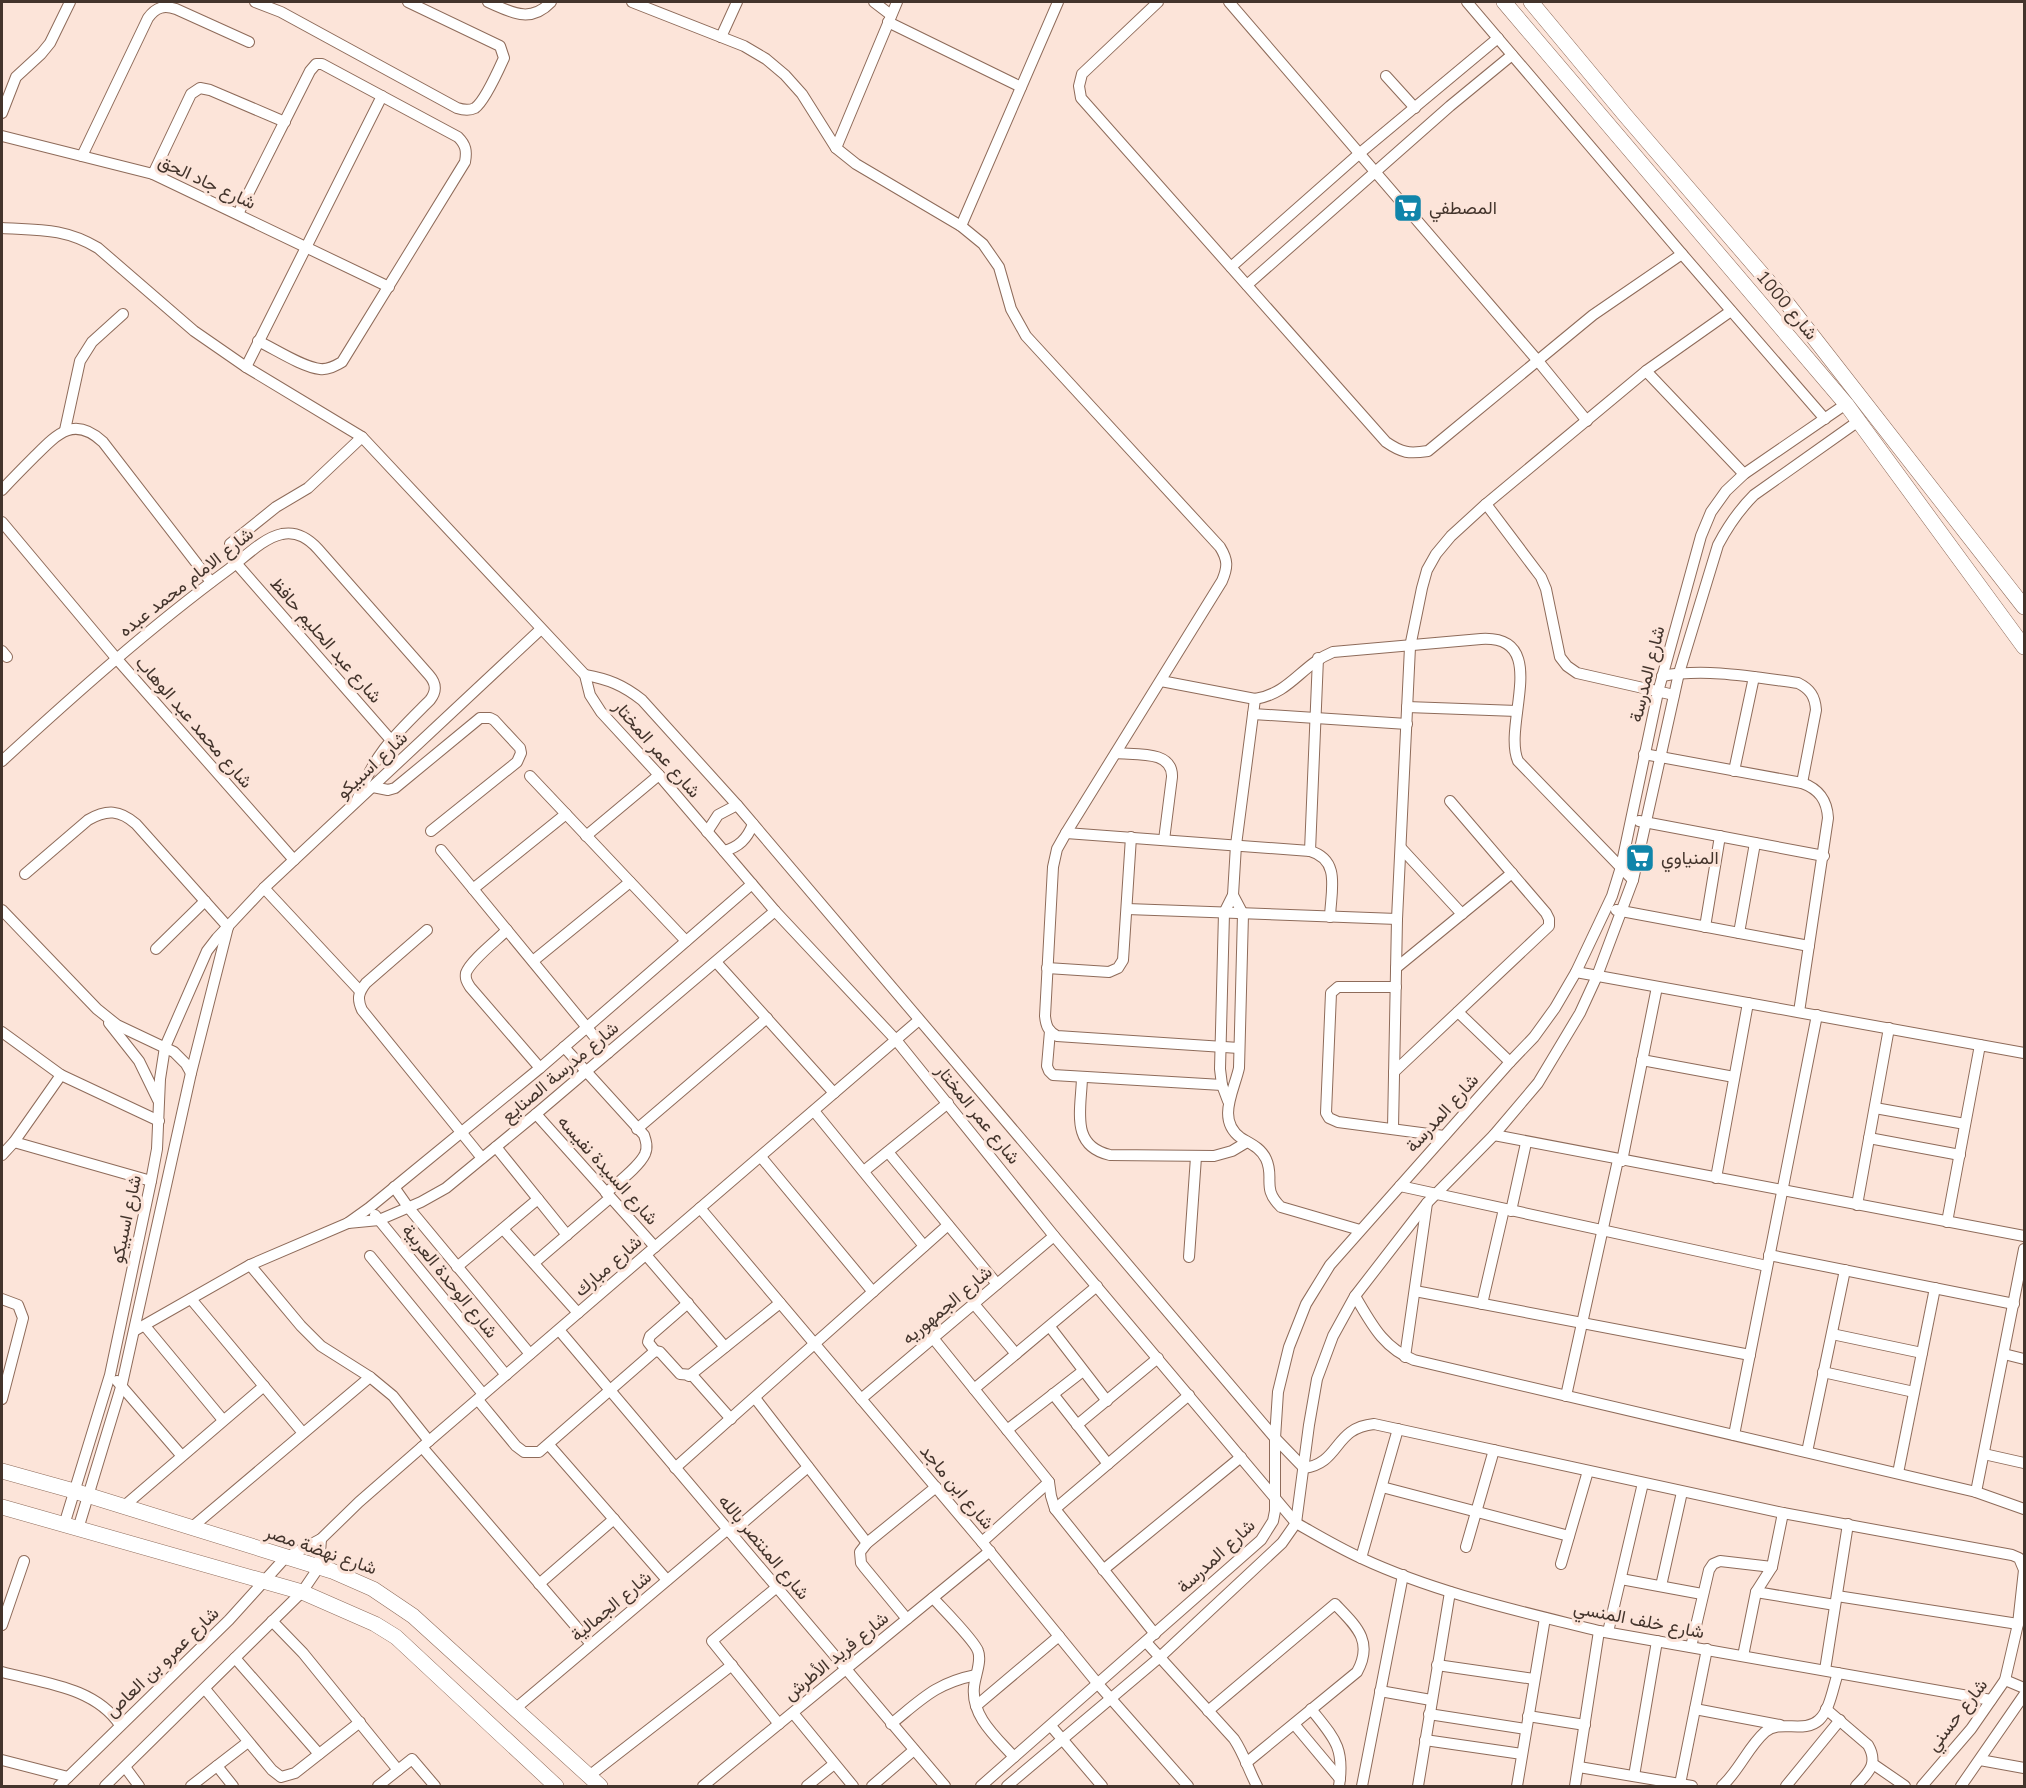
<svg xmlns="http://www.w3.org/2000/svg" width="2026" height="1788" font-family="Mulish,Vazirmatn,sans-serif">
<rect width="100%" height="100%" fill="#fce4d9"/>
<g fill="none" stroke-linecap="round" stroke-linejoin="round">
<g stroke="#8e6b5a" stroke-width="12">
<g id="street">
<path d="M255,2L281,12L457,108C463,110 469,111 475,108C485,101 499,69 504,58L500,46L408,2"/>
<path d="M488,2C511,12 530,24 551,2"/>
<path d="M632,2L744,46L766,59L785,75L802,94L836,148L856,164L961,226L983,244L999,267L1011,309L1026,336L1220,547C1228,560 1228,567 1222,581L1066,833L1057,849L1053,867L1045,1016C1046,1026 1048,1031 1057,1036L1239,1048"/>
<polyline points="874,2 891,15"/>
<path d="M1158,2L1082,74L1079,86L1081,98L1386,442C1402,453 1409,454 1428,451L1593,315L1682,254"/>
<polyline points="1229,2 1538,361 1587,421"/>
<polyline points="1467,2 1682,254 1825,419"/>
<polyline points="888,22 1021,87"/>
<polyline points="721,37 737,2"/>
<polyline points="1386,76 1415,108"/>
<polyline points="2,113 16,77 41,54 50,43 70,2"/>
<polyline points="2,136 153,174 389,287"/>
<polyline points="836,148 897,2"/>
<path d="M82,156L148,18C156,7 164,5 176,9L249,42"/>
<polyline points="153,174 191,94 200,88 210,90 285,122"/>
<path d="M238,214L310,71L316,64H322L458,137C466,145 467,151 465,162L342,362C335,366 328,370 320,369C302,367 275,349 258,341"/>
<polyline points="961,226 1058,2"/>
<path d="M2,228C39,230 65,228 98,248L194,331L246,367L362,437L585,675L590,695L601,712L659,775L775,911L896,1040L1054,1236L1296,1523C1317,1535 1339,1548 1361,1558C1436,1593 1519,1611 1599,1631L1991,1700"/>
<polyline points="1231,267 1360,153 1498,38"/>
<polyline points="1247,285 1450,106 1512,55"/>
<polyline points="246,367 382,96"/>
<polyline points="1646,371 1744,474"/>
<polyline points="65,430 80,361 92,342 123,314"/>
<path d="M2,490C12,479 23,468 34,457C57,434 74,415 103,442L211,582"/>
<polyline points="1486,504 1541,577 1546,589 1560,657 1567,666 1577,673 1674,695"/>
<polyline points="2,522 116,658 294,860"/>
<polyline points="230,544 276,507 308,488 362,437"/>
<polyline points="236,563 390,739"/>
<polyline points="2,651 7,657"/>
<path d="M585,675C608,679 623,685 642,700L737,805L1275,1438L1304,1468C1341,1463 1333,1428 1374,1424L1783,1513L2012,1555L2019,1558L2024,1570L2018,1624L2005,1680L1971,1729L1922,1786"/>
<path d="M1662,676C1707,668 1753,677 1798,683C1810,689 1815,696 1816,710L1802,783"/>
<path d="M1161,681L1255,699C1291,693 1301,665 1333,652L1481,639C1552,635 1502,724 1518,761L1633,880"/>
<polyline points="1407,707 1517,711"/>
<polyline points="1253,714 1407,724"/>
<path d="M1116,753C1136,755 1173,750 1172,777L1164,840"/>
<path d="M1644,754L1802,783C1819,789 1827,800 1828,818L1799,1012"/>
<path d="M2,761C75,694 149,628 229,569C245,557 263,538 282,534C298,531 309,539 318,549L429,675C436,683 437,691 430,700C395,735 375,752 357,800"/>
<polyline points="1734,771 1754,677"/>
<polyline points="530,776 686,941"/>
<polyline points="373,787 388,790 395,788 480,718 490,718 494,720 520,748 521,753 517,762 431,831"/>
<polyline points="1639,821 1824,856"/>
<polyline points="707,832 718,815 737,805"/>
<path d="M1066,833L1310,851C1341,860 1331,890 1330,917"/>
<polyline points="586,836 659,775"/>
<polyline points="1401,848 1462,914"/>
<polyline points="441,850 608,1053"/>
<path d="M724,851C739,847 747,839 753,824"/>
<polyline points="1310,851 1318,658"/>
<path d="M25,874L88,820C107,809 120,810 136,824L228,927"/>
<polyline points="264,888 360,991"/>
<polyline points="473,889 566,814"/>
<path d="M1233,895L1243,914L1239,1068C1234,1091 1216,1120 1241,1138C1251,1144 1261,1148 1266,1159C1275,1178 1261,1188 1281,1207L1360,1230"/>
<polyline points="1127,909 1397,919"/>
<polyline points="2,910 97,1009 117,1025 174,1052 186,1064 191,1073"/>
<polyline points="1616,910 1809,946"/>
<polyline points="1705,927 1720,836"/>
<path d="M427,930L366,983C358,993 357,999 362,1010L482,1158"/>
<path d="M507,930C497,940 470,961 466,973C465,979 467,982 470,987L540,1068"/>
<polyline points="1739,933 1755,843"/>
<polyline points="156,949 205,901"/>
<polyline points="533,961 630,882"/>
<polyline points="716,962 834,1093"/>
<polyline points="1047,968 1109,972 1118,968 1123,960 1131,837"/>
<polyline points="1396,968 1512,873"/>
<polyline points="1576,972 2024,1053"/>
<polyline points="1396,987 1338,987 1331,993 1326,1113 1329,1118 1338,1122 1444,1136"/>
<polyline points="1458,1012 1510,1062"/>
<polyline points="109,1023 139,1061 158,1100"/>
<polyline points="1050,1031 1047,1066 1049,1071 1053,1075 1222,1085"/>
<polyline points="2,1032 61,1075 159,1121"/>
<path d="M564,1047L644,1135C646,1141 648,1147 645,1154C639,1167 617,1183 606,1193"/>
<polyline points="1642,1060 1734,1077"/>
<polyline points="1394,1072 1549,926 1549,919 1546,913 1450,801"/>
<path d="M1082,1078C1081,1110 1070,1146 1110,1155L1214,1156L1232,1151L1247,1142"/>
<polyline points="1228,1101 1222,1085 1220,1069 1224,913 1233,895 1236,845 1255,699"/>
<polyline points="1875,1108 1965,1124"/>
<polyline points="814,1111 924,1246"/>
<polyline points="536,1114 655,1247"/>
<polyline points="1393,1128 1397,919 1410,647 1422,588 1427,570 1436,554 1451,536 1486,504 1646,371 1731,311"/>
<polyline points="637,1129 767,1018"/>
<polyline points="1494,1135 2024,1236"/>
<polyline points="1869,1138 1960,1155"/>
<polyline points="14,1142 151,1181"/>
<polyline points="496,1147 567,1235"/>
<polyline points="888,1152 997,1284"/>
<polyline points="2,1155 14,1142 61,1075"/>
<polyline points="761,1157 873,1292"/>
<polyline points="1622,1161 1657,987"/>
<polyline points="864,1171 948,1103"/>
<polyline points="1716,1178 1748,1003"/>
<polyline points="1400,1186 1767,1266"/>
<polyline points="394,1187 408,1207 530,1354"/>
<polyline points="1857,1205 1889,1028"/>
<polyline points="700,1208 982,1542 1098,1684 1188,1786"/>
<polyline points="1511,1211 1526,1143"/>
<polyline points="375,1215 506,1375"/>
<polyline points="1947,1222 1980,1045"/>
<polyline points="348,1223 379,1220 421,1202 446,1188 536,1114 775,911"/>
<polyline points="503,1229 578,1313"/>
<polyline points="646,1255 725,1347"/>
<polyline points="1769,1255 2014,1304"/>
<polyline points="370,1256 483,1394"/>
<polyline points="1189,1257 1196,1157"/>
<polyline points="534,1263 610,1198"/>
<polyline points="250,1265 301,1326 321,1346 370,1377 393,1396 429,1441"/>
<polyline points="457,1267 538,1199"/>
<polyline points="1415,1291 1750,1355"/>
<path d="M1355,1296C1371,1323 1383,1348 1414,1360L1976,1492L2024,1509"/>
<polyline points="2,1299 18,1305 23,1318 2,1399"/>
<polyline points="191,1299 303,1433"/>
<polyline points="974,1304 1016,1354"/>
<polyline points="1482,1304 1504,1209"/>
<polyline points="145,1326 223,1420"/>
<polyline points="1050,1327 1107,1401"/>
<polyline points="559,1330 945,1786"/>
<polyline points="134,1331 250,1265 348,1223 369,1208 540,1068 752,884"/>
<polyline points="1832,1334 1922,1353"/>
<polyline points="933,1338 1049,1482 1051,1496 1055,1509 1155,1634"/>
<polyline points="655,1351 648,1342 650,1336 688,1303"/>
<polyline points="2004,1354 2024,1359"/>
<polyline points="1405,1357 1427,1203"/>
<polyline points="1823,1372 1914,1392"/>
<polyline points="689,1376 780,1303"/>
<polyline points="117,1381 181,1455"/>
<polyline points="974,1389 1097,1286"/>
<polyline points="1053,1394 1108,1464"/>
<polyline points="1566,1396 1618,1160"/>
<polyline points="755,1398 867,1543"/>
<polyline points="861,1399 1054,1236"/>
<polyline points="478,1400 516,1446 524,1452 539,1452 655,1351 660,1352 680,1374 692,1375 731,1419"/>
<polyline points="1077,1425 1158,1358"/>
<polyline points="1007,1430 1083,1371"/>
<polyline points="1734,1435 1817,1015"/>
<polyline points="549,1445 667,1580"/>
<polyline points="422,1447 591,1644"/>
<polyline points="1807,1452 1845,1270"/>
<polyline points="1984,1454 2024,1463"/>
<polyline points="675,1468 948,1225"/>
<polyline points="1898,1473 1935,1288"/>
<polyline points="1382,1487 1569,1536"/>
<polyline points="1976,1492 2024,1249"/>
<polyline points="123,1507 264,1386"/>
<polyline points="1055,1509 1189,1395"/>
<polyline points="64,1525 110,1375 151,1181 157,1149 160,1079 165,1047 207,951 217,938 264,888 541,629"/>
<polyline points="191,1528 370,1377"/>
<polyline points="78,1529 122,1384 191,1073 228,927"/>
<polyline points="731,1533 808,1467"/>
<polyline points="982,1542 1049,1482"/>
<polyline points="1466,1547 1494,1450"/>
<polyline points="1361,1558 1398,1429"/>
<polyline points="1561,1564 1588,1471"/>
<polyline points="1103,1570 1241,1457"/>
<polyline points="1621,1579 1702,1594"/>
<polyline points="539,1584 614,1519"/>
<polyline points="1661,1586 1682,1492"/>
<polyline points="777,1587 712,1641 779,1724"/>
<polyline points="1756,1592 1835,1605"/>
<polyline points="1837,1596 2018,1624"/>
<path d="M933,1598C942,1608 975,1641 978,1651C982,1661 975,1676 974,1687C971,1716 996,1737 1014,1757"/>
<polyline points="907,1619 864,1567 861,1563 860,1552 867,1543 936,1487"/>
<polyline points="272,1621 303,1653 398,1770"/>
<polyline points="2,1625 24,1561"/>
<polyline points="1608,1632 1643,1483"/>
<path d="M1146,1642L1234,1739C1244,1754 1249,1771 1257,1786"/>
<polyline points="1691,1647 1709,1570 1713,1564 1720,1561 1772,1567"/>
<polyline points="1743,1656 1756,1592 1772,1567 1783,1513"/>
<polyline points="235,1658 319,1754"/>
<polyline points="1437,1665 1534,1679"/>
<polyline points="1825,1670 1848,1524"/>
<path d="M2,1672C43,1683 95,1687 120,1725"/>
<polyline points="2005,1680 2024,1688"/>
<polyline points="205,1689 272,1770 281,1777 295,1773 360,1722"/>
<polyline points="1380,1691 1431,1700"/>
<polyline points="976,1706 1059,1636"/>
<polyline points="516,1708 728,1529"/>
<path d="M1311,1709C1334,1738 1345,1747 1339,1786"/>
<polyline points="1695,1709 1780,1725"/>
<path d="M1826,1709L1868,1745C1879,1764 1868,1773 1856,1786"/>
<path d="M1208,1711L1335,1604C1356,1626 1374,1641 1357,1672L1246,1763"/>
<polyline points="793,1713 853,1786"/>
<polyline points="1429,1714 1526,1729"/>
<polyline points="1528,1716 1585,1725"/>
<path d="M891,1724C922,1699 936,1683 976,1675"/>
<polyline points="1294,1724 1340,1779"/>
<polyline points="1051,1726 1102,1786"/>
<polyline points="1425,1740 1522,1754"/>
<polyline points="2,1760 68,1777"/>
<polyline points="1980,1760 2024,1768"/>
<polyline points="1873,1764 1905,1786"/>
<polyline points="217,1766 233,1786"/>
<polyline points="125,1767 139,1786"/>
<polyline points="1579,1767 1692,1786"/>
<polyline points="589,1776 732,1665"/>
<polyline points="1634,1776 1657,1641"/>
<polyline points="1680,1784 1707,1649"/>
<polyline points="59,1786 229,1620 285,1558 321,1539 359,1502 422,1447 919,1020"/>
<polyline points="105,1786 302,1592 319,1567 321,1539"/>
<polyline points="191,1786 248,1742"/>
<polyline points="378,1786 412,1759 435,1786"/>
<polyline points="703,1786 990,1551"/>
<polyline points="807,1786 834,1764"/>
<polyline points="872,1786 914,1750"/>
<polyline points="981,1786 1261,1540 1273,1521 1275,1511 1275,1438 1278,1392 1289,1347 1306,1304 1330,1265 1510,1062 1534,1037 1555,1008 1576,972 1612,896 1621,867 1658,692 1701,536 1711,512 1726,491 1744,474 1846,404"/>
<path d="M1007,1786L1160,1657L1282,1543L1296,1523L1309,1425L1317,1379L1333,1336L1355,1296L1427,1203L1494,1135L1538,1083L1580,1013L1597,976L1633,880L1679,673L1718,545C1728,526 1739,510 1754,495L1860,420"/>
<polyline points="1362,1786 1403,1575"/>
<polyline points="1418,1786 1450,1592"/>
<polyline points="1517,1786 1545,1618"/>
<polyline points="1575,1786 1599,1631"/>
<path d="M1722,1786C1739,1771 1748,1747 1765,1732C1780,1719 1804,1734 1819,1720C1830,1710 1833,1687 1838,1673"/>
<polyline points="1786,1786 1840,1720"/>
<polyline points="1961,1786 2024,1695"/>
</g>
</g>
<g stroke="#8e6b5a" stroke-width="16">
<g id="secondary">
<polyline points="1504,2 1846,404 2024,647"/>
<polyline points="1531,2 1625,115 1786,302 2024,607"/>
<polyline points="2,1471 74,1491 332,1571 373,1589 413,1616 600,1786"/>
<polyline points="2,1507 302,1592 375,1624 396,1637 556,1786"/>
</g>
</g>
<use href="#street" stroke="#fff" stroke-width="10"/>
<use href="#secondary" stroke="#fff" stroke-width="15"/>
</g>
<defs>
<g id="supermarket-square" transform="scale(1.5)"><rect x="-9" y="-9" width="18" height="18" rx="4" fill="#1085aa" stroke="#fce4d9"/><path d="M-6-5.5h2.5l.6 2H6L4.5 2H-2.5L-4.4-4H-6ZM-1.5 3.2a1.3 1.3 0 1 0 .1 0ZM3 3.2a1.3 1.3 0 1 0 .1 0Z" fill="#fff"/></g>
</defs>
<g fill-rule="evenodd">
<use href="#supermarket-square" x="1408" y="208"/>
<use href="#supermarket-square" x="1640" y="858"/>
</g>
<g text-anchor="middle" stroke-width="6" stroke-linejoin="round" paint-order="stroke">
<g font-size="18" fill="#43342c" stroke="#fce4d9">
<text transform="translate(207 182) rotate(25)" y="6">شارع جاد الحق</text>
<text transform="translate(1787 305) rotate(50)" y="6">شارع 1000</text>
<text transform="translate(186 582) rotate(-38)" y="6">شارع الامام محمد عبده</text>
<text transform="translate(326 640) rotate(49)" y="6">شارع عبد الحليم حافظ</text>
<text transform="translate(1647 674) rotate(-76)" y="6">شارع المدرسة</text>
<text transform="translate(194 722) rotate(49)" y="6">شارع محمد عبد الوهاب</text>
<text transform="translate(657 749) rotate(49)" y="6">شارع عمر المختار</text>
<text transform="translate(372 765) rotate(-43)" y="6">شارع اسبيكو</text>
<text transform="translate(560 1072) rotate(-40)" y="6">شارع مدرسة الصنايع</text>
<text transform="translate(1442 1113) rotate(-48)" y="6">شارع المدرسة</text>
<text transform="translate(978 1114) rotate(51)" y="6">شارع عمر المختار</text>
<text transform="translate(608 1170) rotate(48)" y="6">شارع السيدة نفيسه</text>
<text transform="translate(126 1219) rotate(-78)" y="6">شارع اسبيكو</text>
<text transform="translate(608 1266) rotate(-41)" y="6">شارع مبارك</text>
<text transform="translate(450 1281) rotate(51)" y="6">شارع الوحدة العربية</text>
<text transform="translate(947 1305) rotate(-40)" y="6">شارع الجمهوريه</text>
<text transform="translate(957 1487) rotate(50)" y="6">شارع ابن ماجد</text>
<text transform="translate(764 1547) rotate(50)" y="6">شارع المنتصر بالله</text>
<text transform="translate(321 1550) rotate(19)" y="6">شارع نهضة مصر</text>
<text transform="translate(1216 1556) rotate(-43)" y="6">شارع المدرسة</text>
<text transform="translate(611 1606) rotate(-40)" y="6">شارع الجمالية</text>
<text transform="translate(1639 1620) rotate(11)" y="6">شارع خلف المنسي</text>
<text transform="translate(836 1656) rotate(-39)" y="6">شارع فريد الأطرش</text>
<text transform="translate(162 1662) rotate(-44)" y="6">شارع عمرو بن العاص</text>
<text transform="translate(1957 1715) rotate(-52)" y="6">شارع حسني</text>
</g>
<g font-size="18" fill="#43342c" stroke="#fce4d9" text-anchor="start">
<text x="1429" y="214">المصطفي</text>
<text x="1661" y="864">المنياوي</text>
</g>
</g>
<rect width="2026" height="1788" fill="none" stroke="#43342c" stroke-width="6"/>
</svg>
